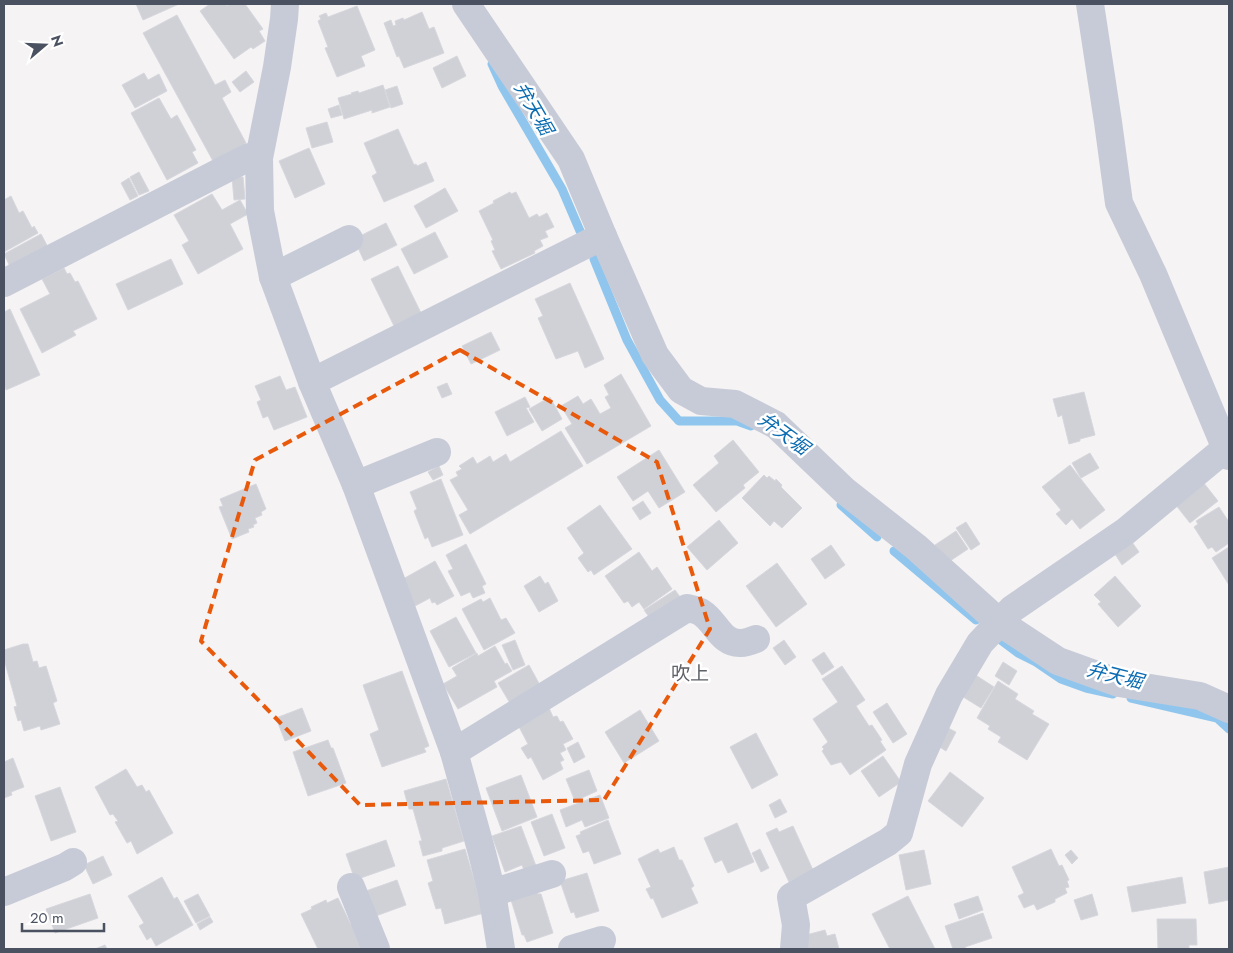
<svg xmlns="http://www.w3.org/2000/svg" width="1233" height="953" font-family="Jost,'Noto Sans JP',sans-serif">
<rect width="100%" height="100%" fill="#f5f3f3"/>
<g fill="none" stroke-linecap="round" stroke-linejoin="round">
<g stroke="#90c6ee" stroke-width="9">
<polyline points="492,64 502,86 562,189 580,231"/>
<polyline points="594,259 627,340 660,400 679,421 737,421 751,426"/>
<polyline points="841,505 877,537"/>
<polyline points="894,551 976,620"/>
<polyline points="998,638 1018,653 1036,662 1061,679 1086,688 1113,694"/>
<polyline points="1131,698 1217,718 1229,729"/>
</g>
</g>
<g fill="#cfd1d7" stroke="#d7d7de">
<polygon points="136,4 179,4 143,20"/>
<polygon points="210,4 225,4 227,6 230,4 245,4 263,29 259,31 265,41 253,49 251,47 234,59 200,11"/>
<polygon points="357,6 375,50 361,56 365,66 337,77 325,48 328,47 318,21 321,19 319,16 326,13 328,17"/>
<polygon points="422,12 429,29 434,27 444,53 404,68 399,56 397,57 384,23 391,20 393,26 396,25 395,21 403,18 404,20"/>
<polygon points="177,15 215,85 225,80 231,92 222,98 246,143 213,161 143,33"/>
<polygon points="457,56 466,76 442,88 433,68"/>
<polygon points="246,71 254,82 240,92 232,82"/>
<polygon points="144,73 148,80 159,74 167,91 135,108 122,85"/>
<polygon points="383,85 390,107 372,113 372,110 344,119 338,98 352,94 351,93 358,91 359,93"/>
<polygon points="397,86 403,104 391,108 385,90"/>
<polygon points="159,98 171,119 177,115 196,150 192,152 198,163 167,180 131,113"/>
<polygon points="339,105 342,115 331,118 328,109"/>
<polygon points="327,122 333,142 312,148 306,128"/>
<polygon points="398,129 414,165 416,164 417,166 426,162 434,181 384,202 372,176 377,173 364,143"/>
<polygon points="309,148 325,184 295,198 279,161"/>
<polygon points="139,172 149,191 139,195 130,177"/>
<polygon points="232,177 243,177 245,199 234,200"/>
<polygon points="129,178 138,196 130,200 121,183"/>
<polygon points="445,188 458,211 426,228 414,206"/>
<polygon points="510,192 511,194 516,192 529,218 537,214 539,217 547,213 554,227 545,231 548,237 540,240 543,246 534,251 535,253 501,269 492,251 495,250 491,241 493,240 479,211 494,203 493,201"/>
<polygon points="212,194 222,210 240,200 248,214 230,224 243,249 198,274 182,245 189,241 174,215"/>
<polygon points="11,196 19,213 23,211 32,228 34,226 38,233 4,252 4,200"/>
<polygon points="386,223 397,245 364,261 354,239"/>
<polygon points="435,232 448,257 414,274 401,249"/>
<polygon points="41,234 50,251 12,271 4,254"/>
<polygon points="171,259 183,284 128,310 116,284"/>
<polygon points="398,266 422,315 395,328 371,279"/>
<polygon points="64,268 67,274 70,273 75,282 78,281 97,319 73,331 76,335 42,353 20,309 50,294 42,279"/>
<polygon points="570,283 604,359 585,368 578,351 556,359 538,318 543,316 535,299"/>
<polygon points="10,309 40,375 6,390 4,385 4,312"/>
<polygon points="491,332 500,350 471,364 462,346"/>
<polygon points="621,374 651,426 587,464 565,428 572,424 561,406 578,396 583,404 591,399 600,414 611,408 605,397 609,395 604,385"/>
<polygon points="280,376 286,390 295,387 307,417 274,430 268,416 263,418 257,402 261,400 255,386"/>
<polygon points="447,383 452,394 442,398 437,387"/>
<polygon points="1084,392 1095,435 1080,439 1080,441 1069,444 1062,415 1058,417 1053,399"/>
<polygon points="525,397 530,407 526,408 534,422 507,436 495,412"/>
<polygon points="550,397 562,419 542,431 529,409"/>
<polygon points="561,431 583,466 470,534 459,515 468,510 450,480 458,476 456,472 462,469 459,466 473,457 477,464 490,456 493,462 506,454 510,462"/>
<polygon points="733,440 759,472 743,485 745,488 716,512 693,485 719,463 714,456"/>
<polygon points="659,450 685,492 659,508 648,491 633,501 617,477"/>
<polygon points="1090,453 1099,468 1081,478 1072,463"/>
<polygon points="1070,465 1105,510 1080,529 1072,519 1066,525 1056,514 1061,510 1042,487"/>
<polygon points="439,466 443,475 433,480 428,472"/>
<polygon points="764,475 767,478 769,476 775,481 776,479 782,485 781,487 802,508 782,528 774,521 770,526 742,498"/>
<polygon points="441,479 463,535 432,547 428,537 425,539 414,511 417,509 410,492"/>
<polygon points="1203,482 1218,501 1190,523 1175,504"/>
<polygon points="256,484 266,509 261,512 262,515 255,518 257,523 253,525 254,527 248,529 249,532 232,539 219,507 223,506 220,499"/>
<polygon points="643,501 651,513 640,520 632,508"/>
<polygon points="600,505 632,549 594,575 591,570 588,572 578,558 584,553 567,528"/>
<polygon points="1219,507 1229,522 1229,543 1216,552 1212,547 1208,549 1194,527 1198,524 1196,521"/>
<polygon points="719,520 738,543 707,570 687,547"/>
<polygon points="966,522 980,544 971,550 956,528"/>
<polygon points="956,531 968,549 947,563 935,545"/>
<polygon points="1132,542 1139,552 1122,565 1115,554"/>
<polygon points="466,544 486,584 482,586 485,593 473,598 470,592 461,596 448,571 453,569 446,555"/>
<polygon points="831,545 845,565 825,579 811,559"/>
<polygon points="1229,547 1229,585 1212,558"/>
<polygon points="639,552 652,571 657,567 672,589 644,609 639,602 632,607 628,601 624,603 605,576"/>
<polygon points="435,561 454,596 437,605 435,602 432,603 430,598 415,606 403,579"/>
<polygon points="777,563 807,604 776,627 746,586"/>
<polygon points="540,576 545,584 548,582 558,601 539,612 524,586"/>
<polygon points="1115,576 1141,606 1118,627 1098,604 1101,602 1094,595"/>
<polygon points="675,590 683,601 652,621 644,610"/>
<polygon points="490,598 501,620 506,618 515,633 484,650 462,609 481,599 483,602"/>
<polygon points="456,617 476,653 449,667 430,631"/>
<polygon points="515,640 525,665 513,670 502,645"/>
<polygon points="784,640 796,657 785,665 773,648"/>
<polygon points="23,644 28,644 33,662 37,661 39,668 46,666 57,701 53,703 60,724 41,730 40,726 24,731 21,720 18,721 14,707 17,706 4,659 4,650"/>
<polygon points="495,646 505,664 507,663 512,671 494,681 497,687 458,709 443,684 457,676 452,668 477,653 478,656"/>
<polygon points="824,652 834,667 822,675 812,660"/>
<polygon points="1003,662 1017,671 1009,685 995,676"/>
<polygon points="529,665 541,687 511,705 498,683"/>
<polygon points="842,666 865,700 856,706 869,726 872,725 882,740 880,741 886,750 850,775 841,762 831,765 822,751 824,749 822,747 828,742 813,719 838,702 822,679"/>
<polygon points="402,671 429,746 424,748 426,752 382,767 370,734 379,730 363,685"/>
<polygon points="974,674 994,687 981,708 960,695"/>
<polygon points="998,681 1018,694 1015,699 1034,711 1032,714 1049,724 1027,760 998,742 1001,737 988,729 990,726 977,718"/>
<polygon points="887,703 907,734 893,743 873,712"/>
<polygon points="302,708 311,731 285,741 276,718"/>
<polygon points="549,708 553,717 557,716 560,722 563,721 573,739 563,744 566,750 560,753 564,760 560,762 563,769 543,780 531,757 528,759 521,748 528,744 518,725"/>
<polygon points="640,710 659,741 624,763 605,732"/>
<polygon points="948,728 956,732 946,751 938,746"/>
<polygon points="756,733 778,775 752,789 730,747"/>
<polygon points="328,740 331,748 333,748 346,783 308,796 293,752"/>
<polygon points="578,742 585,757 574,763 567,748"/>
<polygon points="883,756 901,782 879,797 861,771"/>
<polygon points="13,758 24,787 11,792 12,795 4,798 4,762"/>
<polygon points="126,769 137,787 142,785 146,792 149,790 173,833 137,854 131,841 127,843 115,822 118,821 113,814 110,815 95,787"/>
<polygon points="589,770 597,791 575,801 566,779"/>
<polygon points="950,772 984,798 962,827 928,801"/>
<polygon points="521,775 537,817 502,831 486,788"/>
<polygon points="446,779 464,841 442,848 442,851 423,856 419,841 422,841 413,809 409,809 404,791"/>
<polygon points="60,787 76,832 51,841 35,796"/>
<polygon points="600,795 609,818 585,827 582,820 566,827 560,810"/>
<polygon points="780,799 787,812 775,818 769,805"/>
<polygon points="552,814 565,848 544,856 531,822"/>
<polygon points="608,820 621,854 594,864 589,851 583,853 576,836 581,834 580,832"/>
<polygon points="737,823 754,862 728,873 722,860 715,863 704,838"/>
<polygon points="521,826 536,866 524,870 522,865 505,872 492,836"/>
<polygon points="793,826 813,870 789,882 766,833 777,828 779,832"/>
<polygon points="386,840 395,866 355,880 346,854"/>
<polygon points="674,847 679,860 682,860 694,886 691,888 698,903 662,918 653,898 651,899 646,889 651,887 638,859 658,849 660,853"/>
<polygon points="465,849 484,913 445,924 441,908 436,909 428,883 433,881 427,860"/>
<polygon points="760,849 769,868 761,872 752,853"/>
<polygon points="1051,849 1059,866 1062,865 1069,880 1067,881 1069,887 1065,888 1067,893 1055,899 1055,902 1037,910 1034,904 1024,908 1018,896 1024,893 1012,867"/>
<polygon points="924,850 931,884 906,890 899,855"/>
<polygon points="1071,850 1078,858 1072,864 1065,855"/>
<polygon points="103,856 112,875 93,884 84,865"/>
<polygon points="1229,867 1229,900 1209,904 1204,872"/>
<polygon points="587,873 599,911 576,918 574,912 571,913 560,881"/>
<polygon points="162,877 174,899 177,897 193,925 156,946 151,937 147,940 139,926 144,923 128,896"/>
<polygon points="1182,877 1186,903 1132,912 1127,887"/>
<polygon points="397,880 406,905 373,917 363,892"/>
<polygon points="537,891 538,894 541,894 553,933 527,942 524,935 522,935 511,900"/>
<polygon points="90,894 98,918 55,933 46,909"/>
<polygon points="198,894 210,916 196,923 184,901"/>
<polygon points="1092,894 1098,915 1081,920 1074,900"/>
<polygon points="908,896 935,949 890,949 872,914"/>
<polygon points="978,896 983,910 959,919 954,904"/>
<polygon points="338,898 351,925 356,923 362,949 318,949 301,914 312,909 311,907 326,900 327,903"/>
<polygon points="983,913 992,938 965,947 966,949 953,949 945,926"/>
<polygon points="210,917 213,922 200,930 197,924"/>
<polygon points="1157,919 1196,919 1197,945 1189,945 1189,949 1158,949"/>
<polygon points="825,930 827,936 835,934 839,949 805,949 806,935"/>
<polygon points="105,945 107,949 95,949"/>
</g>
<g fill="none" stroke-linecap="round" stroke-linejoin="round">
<g stroke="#c7cbd7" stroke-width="28">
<polyline points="285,4 284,19 277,67 259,158 260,211 273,277 312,382 356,485 454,752 482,853 492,893 501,949"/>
<polyline points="466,4 571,159 603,236 655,355 681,390 701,401 735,404 776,425 845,491 916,547 999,622 1058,661 1119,683 1200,696 1229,709"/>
<polyline points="1090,4 1108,122 1119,203 1153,274 1229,456"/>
<polyline points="273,277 349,239"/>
<polyline points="4,283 249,157 259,158"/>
<polyline points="312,382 603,236"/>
<polyline points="356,485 437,452"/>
<path d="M454,752L687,608C692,609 698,610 702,613C716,622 721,644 741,643C745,643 751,641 756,639"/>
<polyline points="351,887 376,949"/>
<polyline points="4,892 65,867 73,862"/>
<polyline points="492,893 552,874"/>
<polyline points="572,949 602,940"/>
<polyline points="794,949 796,925 791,897 888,842 899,833 918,764 949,695 980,643 1012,609 1126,531 1225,449"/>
</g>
</g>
<path fill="none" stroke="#e8590c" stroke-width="4" stroke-dasharray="10 6" stroke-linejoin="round" d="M460,350L657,462L710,629L604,800L360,805L201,641L255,460Z"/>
<g text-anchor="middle" stroke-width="5" stroke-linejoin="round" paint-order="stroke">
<g font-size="19" font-style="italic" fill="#0c6cb2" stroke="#fff">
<text transform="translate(534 108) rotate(60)" y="7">弁天堀</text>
<text transform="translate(784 433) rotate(36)" y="7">弁天堀</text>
<text transform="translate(1115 675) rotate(14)" y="7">弁天堀</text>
</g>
<g font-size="19" fill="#5f6168" stroke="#fff">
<text x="690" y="680">吹上</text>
</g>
</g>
<rect width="1233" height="953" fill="none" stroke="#4a5160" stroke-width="10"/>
<g transform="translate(45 45) rotate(71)" stroke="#ffffff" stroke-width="4" paint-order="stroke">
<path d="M0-4L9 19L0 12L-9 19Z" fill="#4a5160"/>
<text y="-8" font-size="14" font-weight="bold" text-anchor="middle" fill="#4a5160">N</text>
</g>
<path d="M22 923v8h82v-8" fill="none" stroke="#4a5160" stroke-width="2.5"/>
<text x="30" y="923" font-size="15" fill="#4a5160" stroke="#ffffff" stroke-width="4" paint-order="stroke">20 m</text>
</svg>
